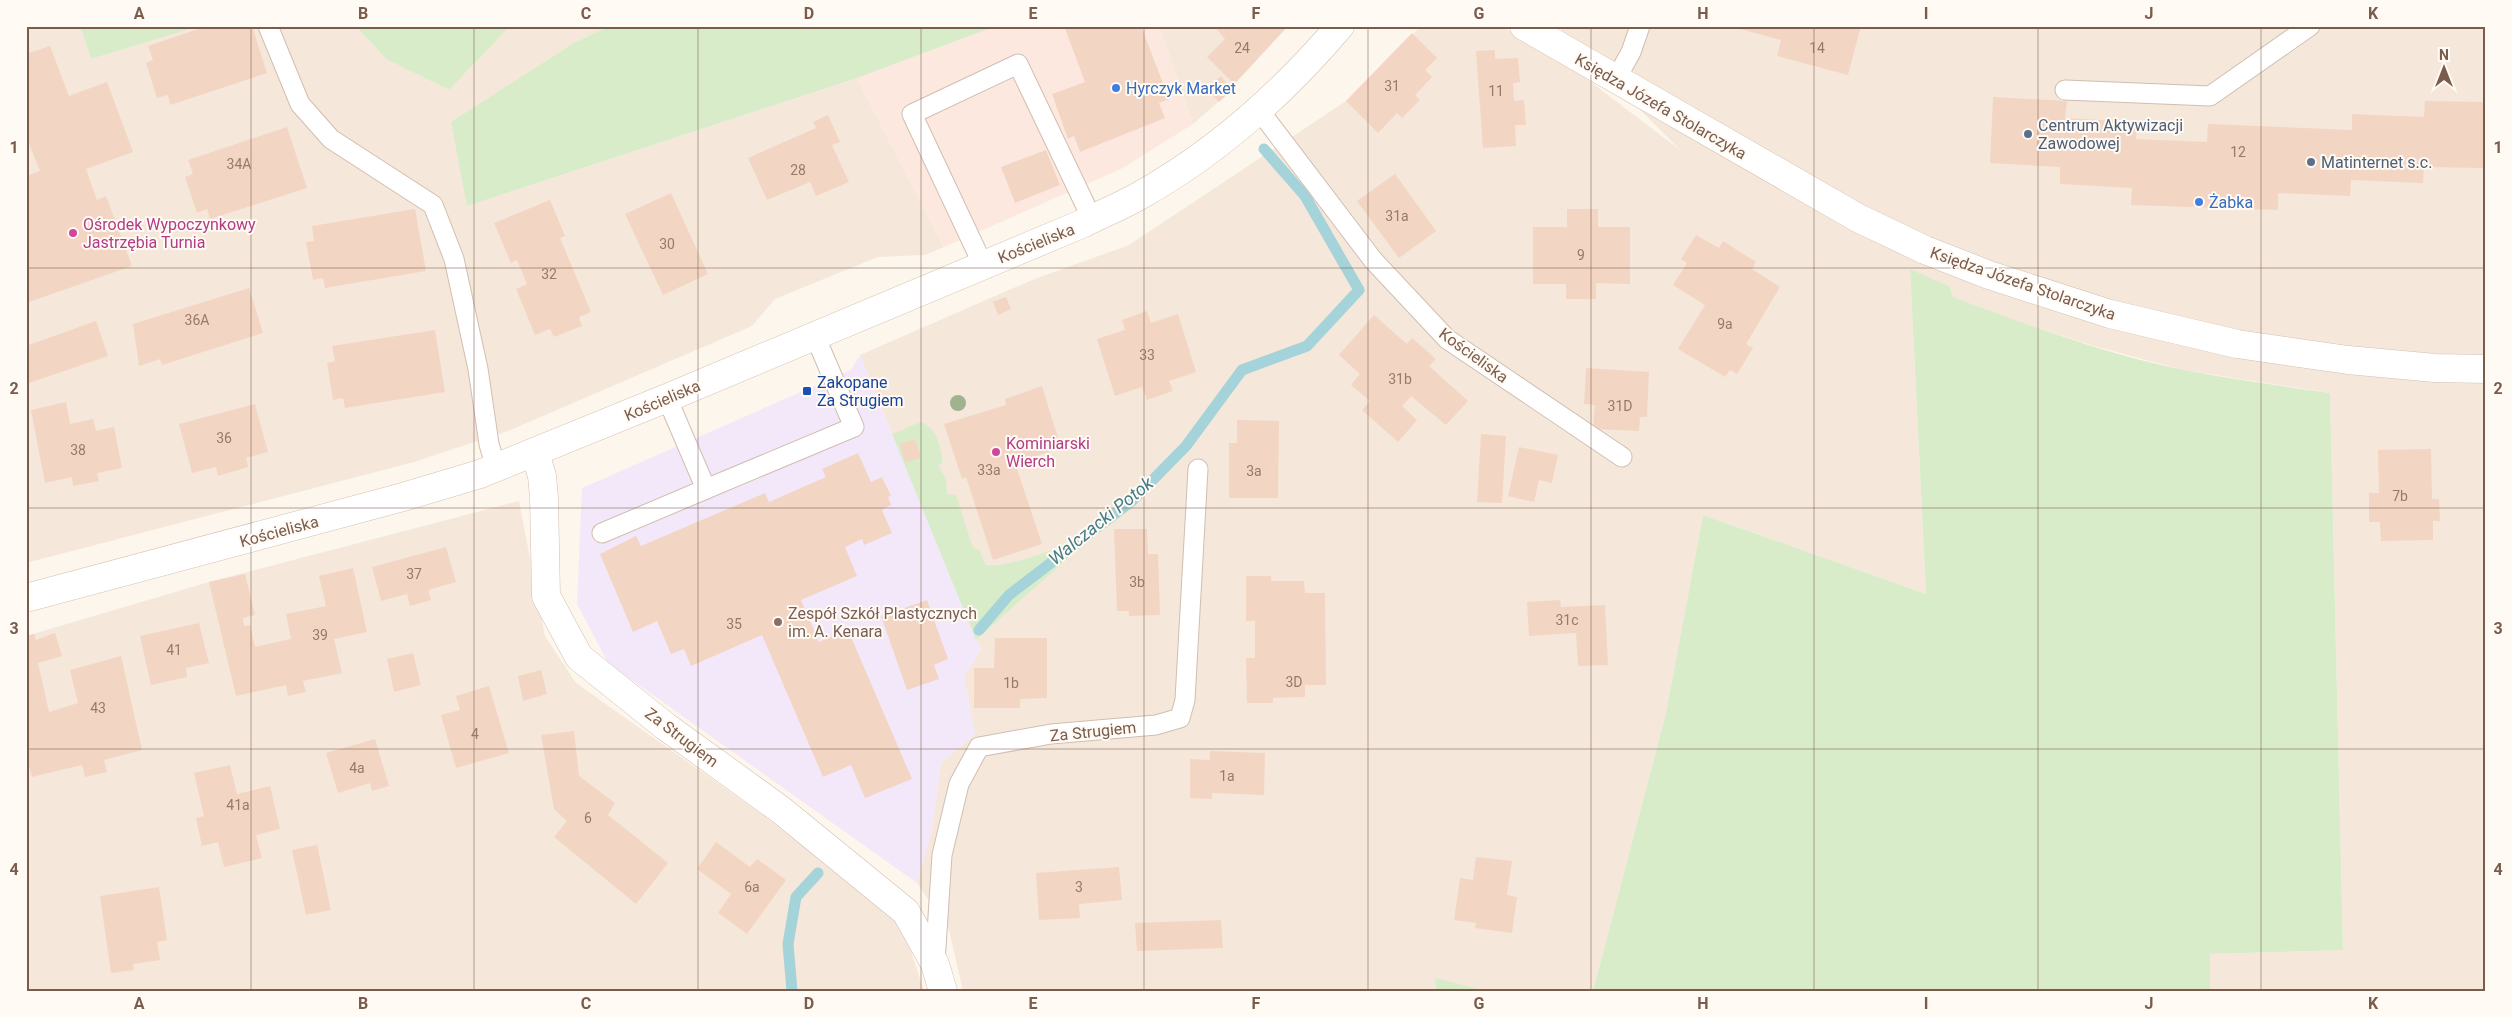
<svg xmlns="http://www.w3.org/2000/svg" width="2512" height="1017" font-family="Roboto,sans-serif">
<rect width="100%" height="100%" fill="#fdf6ec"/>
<g fill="#f5e8da">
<polygon points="26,26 80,26 91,59 200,26 356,26 386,59 449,90 510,26 609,26 574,43 467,206 857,78 944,247 925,255 878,257 775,299 752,326 508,431 414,462 26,563"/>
<polygon points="1159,26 1288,26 1235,84 1232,90 1193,124"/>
<polygon points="1421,26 1499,26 1541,44 1680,150 1557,26 2486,26 2486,991 2210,991 2210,954 2343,950 2330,393 2183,370 2094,346 2022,323 1953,297 1949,286 1910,270 1926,594 1703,515 1666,713 1593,991 1486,991 1436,979 1436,991 963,991 949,930 917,883 932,830 941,763 975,734 964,677 981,650 860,355 1032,280 1129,245 1346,101"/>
<polygon points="519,501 545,636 576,683 760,813 901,921 924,991 26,991 26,636 209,582"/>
</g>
<polygon fill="#fde8e0" points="996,26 1159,26 1193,124 1121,169 944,247 857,78"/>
<polygon fill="#f3e8fa" points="860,355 981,650 964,677 975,734 941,763 932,830 917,883 608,663 577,604 582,488 851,370"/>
<g fill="#d8ecc9">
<polygon points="80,26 200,26 91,59"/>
<polygon points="356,26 510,26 449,90 386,59"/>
<polygon points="609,26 996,26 857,78 467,206 451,122 574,43"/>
<path d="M1910,269L1949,286L1953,297C2028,325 2105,354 2184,370C2232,379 2281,386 2330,393L2343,950L2210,954V991H1593L1666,713L1703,515L1926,594Z"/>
<path d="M921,422C938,429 940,446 943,463L938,465L946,479L947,494L956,495L973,548L979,549L986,565C1011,569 1068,543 1095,534L976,640L892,434Z"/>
<polygon points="1435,978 1486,991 1436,991"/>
</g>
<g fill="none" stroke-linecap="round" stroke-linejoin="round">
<g stroke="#a5d3da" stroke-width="11">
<polyline points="979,630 1009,595 1133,500 1186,446 1242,370 1307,346 1359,290 1305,196 1264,149"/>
<polyline points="792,991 788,944 796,897 818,873"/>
</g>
</g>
<g fill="#f3d5c3">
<polygon points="207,26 252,26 267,73 170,105 168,95 157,98 146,63 153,60 148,46"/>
<polygon points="1064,26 1141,26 1169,99 1159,103 1165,118 1080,152 1074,136 1068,139 1052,94 1085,82"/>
<polygon points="1214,26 1288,26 1234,84 1207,57 1225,39"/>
<polygon points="1861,26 1848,75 1777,56 1781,40 1733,27"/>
<polygon points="1412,33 1437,58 1425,70 1432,77 1415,95 1420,100 1402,118 1397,113 1378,133 1346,101"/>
<polygon points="50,46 69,96 107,82 133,152 86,169 97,200 106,196 132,266 29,302 26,295 26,176 40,171 26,136 26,54"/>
<polygon points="1495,50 1495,59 1518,58 1520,82 1513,83 1514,101 1524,100 1526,125 1515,125 1516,146 1483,148 1476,51"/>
<polygon points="1221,76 1232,90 1219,102 1207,89"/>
<polygon points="1993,97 2067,101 2065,118 2137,122 2136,139 2207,142 2208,124 2352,130 2352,114 2424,117 2425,101 2486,102 2486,168 2424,167 2423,183 2351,180 2350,196 2278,193 2278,210 2131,205 2132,188 2060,184 2060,167 1990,163"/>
<polygon points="828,115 840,142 832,145 849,182 816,196 810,182 767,200 748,158 816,128 813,122"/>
<polygon points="287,127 307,188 210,219 207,209 197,213 185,177 193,174 188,160"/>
<polygon points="1046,150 1060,185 1015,203 1001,167"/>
<polygon points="1395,174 1436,231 1399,258 1357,201"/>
<polygon points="671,193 708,274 663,295 625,214"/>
<polygon points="550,200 565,236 560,238 591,312 579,317 582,326 554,337 550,329 535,335 516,289 527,284 517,260 511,263 494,223"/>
<polygon points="415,209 426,271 325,288 323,278 313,280 306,242 314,241 312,226"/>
<polygon points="1567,209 1598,209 1598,227 1630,227 1630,284 1596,283 1596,299 1566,299 1566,284 1533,284 1533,227 1567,227"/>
<polygon points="1696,235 1719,248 1723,241 1756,262 1752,269 1780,287 1746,344 1753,348 1737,374 1730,370 1725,377 1678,349 1705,305 1673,285 1687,263 1681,259"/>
<polygon points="249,288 263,333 162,365 160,359 139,366 133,324"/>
<polygon points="1006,297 1011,309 998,315 993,302"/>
<polygon points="1147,311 1151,323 1178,314 1196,372 1169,381 1173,391 1147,400 1142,387 1115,396 1097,339 1125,330 1122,320"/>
<polygon points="1374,315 1407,344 1412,338 1436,359 1429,366 1468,401 1446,425 1411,396 1402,406 1417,420 1398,442 1362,410 1370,401 1351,385 1360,374 1339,355"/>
<polygon points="96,321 108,356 26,384 26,346"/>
<polygon points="435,330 445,392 345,408 343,398 333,400 327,363 335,361 332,346"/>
<polygon points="1586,368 1649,372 1647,417 1640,417 1639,431 1593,429 1595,405 1584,404"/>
<polygon points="1042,386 1061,448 1015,463 1042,544 993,560 966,477 962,479 944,424 1006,405 1005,399"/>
<polygon points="66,402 70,424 93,419 96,431 114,427 122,468 97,473 99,481 73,486 72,477 45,483 31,410"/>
<polygon points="255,404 268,452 246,458 248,467 218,476 216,467 192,473 179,424"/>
<polygon points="1237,420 1279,421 1278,498 1229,498 1229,443 1237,443"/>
<polygon points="1481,434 1506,436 1502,503 1477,502"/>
<polygon points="915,439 921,458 905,462 900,444"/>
<polygon points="1519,447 1558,455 1552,483 1539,480 1534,502 1508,496"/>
<polygon points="2431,449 2432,499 2439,499 2440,521 2433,521 2433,540 2381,541 2380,522 2369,522 2369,493 2379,493 2378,450"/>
<polygon points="858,453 871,482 882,477 891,496 888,497 891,505 882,510 892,533 864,545 862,539 845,547 857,576 801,600 819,642 848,630 912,779 865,798 851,765 823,777 762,635 691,666 684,649 671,654 657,621 633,632 600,554 636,536 641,546 765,493 769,502 826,477 822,469"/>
<polygon points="1114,529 1147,529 1148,554 1158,554 1160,615 1129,616 1129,611 1117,611"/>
<polygon points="446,547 456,582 428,590 431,600 410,606 407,594 381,601 372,567"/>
<polygon points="353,568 367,632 334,639 342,673 303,681 306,692 288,696 286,685 236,696 209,582 245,574 255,615 243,618 244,626 250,625 255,647 291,639 286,614 326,606 319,576"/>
<polygon points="1246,576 1271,576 1271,581 1304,581 1305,593 1325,593 1326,685 1305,685 1305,697 1273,698 1273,703 1247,703 1246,658 1255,658 1255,621 1246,621"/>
<polygon points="927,600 948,659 934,665 939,679 907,690 881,616"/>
<polygon points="1560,600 1561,607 1605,605 1608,665 1578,666 1576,633 1529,636 1527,602"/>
<polygon points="199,623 209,663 186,668 187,677 151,685 140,636"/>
<polygon points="55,633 62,656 38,663 49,712 78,703 70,670 121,656 142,750 104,760 107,772 85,777 82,765 32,777 26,755 26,636 34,634 36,640"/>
<polygon points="995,638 1047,638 1047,698 1020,699 1020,708 974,708 974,668 994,668"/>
<polygon points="413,653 421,685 394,692 387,659"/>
<polygon points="541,670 547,694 523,701 518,676"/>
<polygon points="489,686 509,753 456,768 441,715 460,710 456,696"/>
<polygon points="574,731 579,776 615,803 608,815 668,863 636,904 554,837 567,821 554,809 541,735"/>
<polygon points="375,739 389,786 372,791 370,783 338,793 326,753"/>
<polygon points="1210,751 1265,753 1264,795 1212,793 1212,799 1190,798 1190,759 1210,760"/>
<polygon points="230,765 237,794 270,786 280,829 256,835 262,858 224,867 218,842 202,846 196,818 204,816 194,773"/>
<polygon points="716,842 750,867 757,859 786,880 747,934 718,913 731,894 697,869"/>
<polygon points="317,845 331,910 306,915 292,850"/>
<polygon points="1476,857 1512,861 1507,895 1517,897 1512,933 1475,928 1476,923 1454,920 1460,878 1473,880"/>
<polygon points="1119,867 1122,900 1079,904 1080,918 1039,920 1036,873"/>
<polygon points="159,887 167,940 157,942 160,960 133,964 134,970 111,973 100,896"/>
<polygon points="1221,920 1223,948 1137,951 1135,923"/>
</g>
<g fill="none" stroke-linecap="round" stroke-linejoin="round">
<g stroke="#d1beb0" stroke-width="21">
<g id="lane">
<polyline points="268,26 300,104 331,139 433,205 454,259 478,369 489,444 496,468"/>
<polyline points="1616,79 1631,52 1640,26"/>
<polyline points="2065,90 2210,96 2310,26"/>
<polyline points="1259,110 1373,260 1447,339 1622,457"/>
<polyline points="983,265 912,114 1018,64 1092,219"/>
<polyline points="667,398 706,489 854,427 815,336"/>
<polyline points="602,533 706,489"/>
<polyline points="935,963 942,855 959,784 979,747 1051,734 1156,725 1180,718 1185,700 1198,469"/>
</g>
</g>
<g stroke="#d1beb0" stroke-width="29">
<polyline id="street" points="535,453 542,476 544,497 546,596 579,657 665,726 781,810 906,912 935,964 943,991"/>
</g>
<g stroke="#d6c0b0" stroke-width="29">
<g id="secondary">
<polyline points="1524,26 1858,218 1925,250 1989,275 2110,314 2237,344 2348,360 2435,368 2486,369"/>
<path d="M26,598L403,497L480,474L667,398L1084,223C1102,214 1121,206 1139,196C1216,153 1283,93 1340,26"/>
</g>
</g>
<use href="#lane" stroke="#fff" stroke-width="19"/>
<use href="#street" stroke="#fff" stroke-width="28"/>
<use href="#secondary" stroke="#fff" stroke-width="28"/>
</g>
<circle fill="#a0b28e" cx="958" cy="403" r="8"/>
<path fill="none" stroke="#7a5c4d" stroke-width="1" stroke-opacity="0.55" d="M251,26V991M474,26V991M698,26V991M921,26V991M1144,26V991M1368,26V991M1591,26V991M1814,26V991M2038,26V991M2261,26V991M26,268H2486M26,508H2486M26,749H2486"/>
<g fill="#3f7fe0" stroke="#fffaf3" stroke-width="2">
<circle cx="1116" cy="88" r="5"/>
<circle cx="2199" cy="202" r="5"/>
</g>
<g fill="#5c6f8a" stroke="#fffaf3" stroke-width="2">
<circle cx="2028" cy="134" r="5"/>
<circle cx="2311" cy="162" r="5"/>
</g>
<g fill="#d1479c" stroke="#fffaf3" stroke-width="2">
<circle cx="73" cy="233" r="5"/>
<circle cx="996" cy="452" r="5"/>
</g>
<rect fill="#1a4fb4" stroke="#fffaf3" stroke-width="2" x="802" y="386" width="10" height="10" rx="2.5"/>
<circle fill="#8d6e63" stroke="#fffaf3" stroke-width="2" cx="778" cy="622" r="5"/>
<g text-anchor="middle" stroke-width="4" stroke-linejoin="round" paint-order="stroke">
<g font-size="14" fill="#987a6a">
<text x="1242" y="53">24</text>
<text x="1817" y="53">14</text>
<text x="1392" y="91">31</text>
<text x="1496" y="96">11</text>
<text x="2238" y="157">12</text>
<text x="239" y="169">34A</text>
<text x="798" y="175">28</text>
<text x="1397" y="221">31a</text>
<text x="667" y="249">30</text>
<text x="1581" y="260">9</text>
<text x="549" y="279">32</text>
<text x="197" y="325">36A</text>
<text x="1725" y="329">9a</text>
<text x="1147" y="360">33</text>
<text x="1400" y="384">31b</text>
<text x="1620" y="411">31D</text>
<text x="224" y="443">36</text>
<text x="78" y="455">38</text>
<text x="989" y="475">33a</text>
<text x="1254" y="476">3a</text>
<text x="2400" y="501">7b</text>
<text x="414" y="579">37</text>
<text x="1137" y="587">3b</text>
<text x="1567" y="625">31c</text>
<text x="734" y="629">35</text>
<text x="320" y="640">39</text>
<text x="174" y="655">41</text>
<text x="1294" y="687">3D</text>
<text x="1011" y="688">1b</text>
<text x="98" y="713">43</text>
<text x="475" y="739">4</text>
<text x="357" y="773">4a</text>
<text x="1227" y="781">1a</text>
<text x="238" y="810">41a</text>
<text x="588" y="823">6</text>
<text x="752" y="892">6a</text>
<text x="1079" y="892">3</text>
</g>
<g font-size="16" fill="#366cbe" stroke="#fffaf3" text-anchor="start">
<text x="1126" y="94">Hyrczyk Market</text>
<text x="2209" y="208">Żabka</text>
</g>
<g font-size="16" fill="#7a5c4d" stroke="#fffaf3">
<text transform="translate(1661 106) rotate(30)" y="6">Księdza Józefa Stolarczyka</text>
<text transform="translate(1036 243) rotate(-22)" y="6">Kościeliska</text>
<text transform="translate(2023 283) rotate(19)" y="6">Księdza Józefa Stolarczyka</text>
<text transform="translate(1474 355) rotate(36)" y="6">Kościeliska</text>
<text transform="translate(662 400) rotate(-23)" y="6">Kościeliska</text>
<text transform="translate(279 531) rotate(-15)" y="6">Kościeliska</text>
<text transform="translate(1093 731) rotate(-6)" y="6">Za Strugiem</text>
<text transform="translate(682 737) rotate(37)" y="6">Za Strugiem</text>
</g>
<g font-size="16" fill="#4e5e75" stroke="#fffaf3" text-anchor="start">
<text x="2038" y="131">Centrum Aktywizacji<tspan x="2038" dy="18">Zawodowej</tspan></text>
<text x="2321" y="168">Matinternet s.c.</text>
</g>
<g font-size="16" fill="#b23c85" stroke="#fffaf3" text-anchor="start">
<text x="83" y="230">Ośrodek Wypoczynkowy<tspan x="83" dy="18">Jastrzębia Turnia</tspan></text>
<text x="1006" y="449">Kominiarski<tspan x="1006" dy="18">Wierch</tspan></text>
</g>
<g font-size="16" fill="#164399" stroke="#fffaf3" text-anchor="start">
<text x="817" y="388">Zakopane<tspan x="817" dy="18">Za Strugiem</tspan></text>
</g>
<g font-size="16" fill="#785e54" stroke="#fffaf3" text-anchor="start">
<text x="788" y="619">Zespół Szkół Plastycznych<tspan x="788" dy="18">im. A. Kenara</tspan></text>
</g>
<g font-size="18" font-style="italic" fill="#437c86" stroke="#fffaf3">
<text transform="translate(1101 521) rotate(-39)" y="6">Walczacki Potok</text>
</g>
</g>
<rect width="2512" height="1017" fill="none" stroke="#fffaf3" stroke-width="55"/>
<g transform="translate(2444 68)" stroke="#fffaf3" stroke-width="4" paint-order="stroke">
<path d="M0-4L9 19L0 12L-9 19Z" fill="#7a5c4d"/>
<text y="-8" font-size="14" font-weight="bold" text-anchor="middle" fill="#7a5c4d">N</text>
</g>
<rect x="28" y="28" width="2456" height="962" fill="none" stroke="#7a5c4d" stroke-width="2"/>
<g font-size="16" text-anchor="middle" font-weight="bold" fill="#7a5c4d">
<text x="139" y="19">A</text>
<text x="363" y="19">B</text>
<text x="586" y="19">C</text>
<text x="809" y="19">D</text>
<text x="1033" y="19">E</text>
<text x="1256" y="19">F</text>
<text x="1479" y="19">G</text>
<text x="1703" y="19">H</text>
<text x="1926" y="19">I</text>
<text x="2149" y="19">J</text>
<text x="2373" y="19">K</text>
<text x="14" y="153">1</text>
<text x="2498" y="153">1</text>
<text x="14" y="394">2</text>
<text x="2498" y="394">2</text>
<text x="14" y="634">3</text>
<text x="2498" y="634">3</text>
<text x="14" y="875">4</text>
<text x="2498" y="875">4</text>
<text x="139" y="1009">A</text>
<text x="363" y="1009">B</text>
<text x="586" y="1009">C</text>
<text x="809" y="1009">D</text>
<text x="1033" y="1009">E</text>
<text x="1256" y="1009">F</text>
<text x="1479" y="1009">G</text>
<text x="1703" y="1009">H</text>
<text x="1926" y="1009">I</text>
<text x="2149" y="1009">J</text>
<text x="2373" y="1009">K</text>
</g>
</svg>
